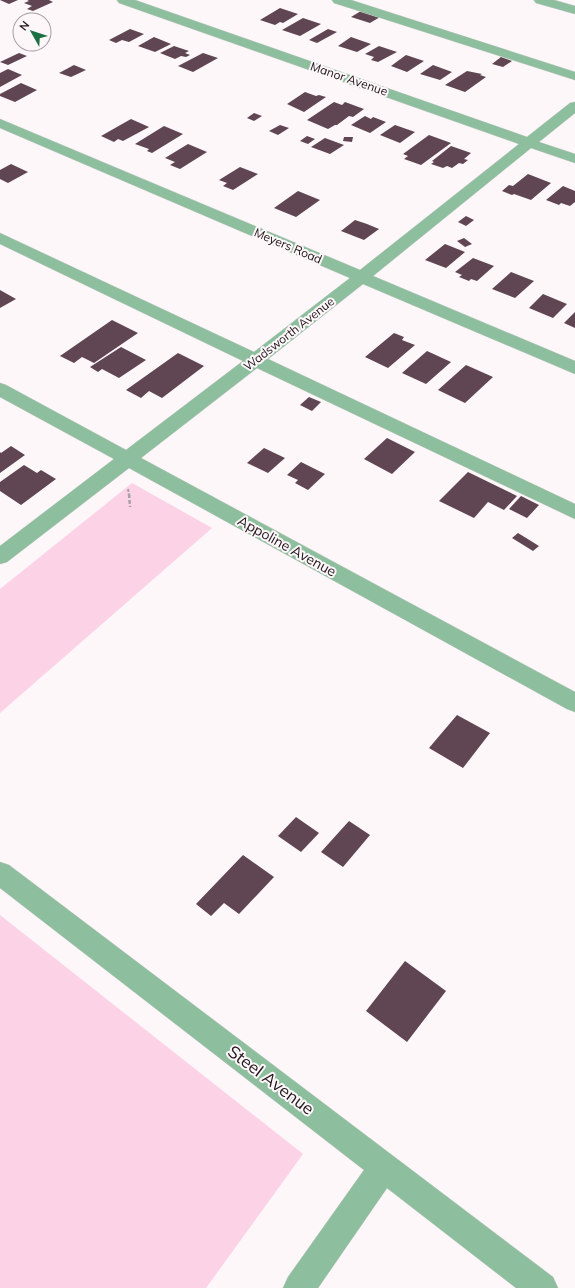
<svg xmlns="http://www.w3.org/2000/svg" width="575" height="1288" font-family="Mulish,sans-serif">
<rect width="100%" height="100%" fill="#fdf7f9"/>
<g fill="#fbd2e6">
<polygon points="132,483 212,528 0,713 0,589"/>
<polygon points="0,915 303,1154 206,1288 0,1288"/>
</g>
<g fill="#5f4652">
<polygon points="0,0 18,0 9,4"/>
<polygon points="27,0 49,0 53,2 33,11 27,9 32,6 24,3 29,1"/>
<polygon points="280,8 298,14 283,23 280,22 275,25 260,20"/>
<polygon points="361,11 380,17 370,23 351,17"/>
<polygon points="303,18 321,24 300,36 282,30"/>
<polygon points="130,29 144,34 129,42 122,40 116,43 109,40"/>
<polygon points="328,29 337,32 317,43 309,40"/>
<polygon points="154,37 171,44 155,52 138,46"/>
<polygon points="351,37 371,44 357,52 338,46"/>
<polygon points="174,46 189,51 185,53 190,55 186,57 181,56 175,59 160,53"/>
<polygon points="379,46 397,52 378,62 371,60 374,57 365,54"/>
<polygon points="19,53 27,56 8,65 0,62"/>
<polygon points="203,53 218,58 193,72 178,66"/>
<polygon points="406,55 424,61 407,72 391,66"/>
<polygon points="501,57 512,61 503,67 492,64"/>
<polygon points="74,65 86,70 71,77 59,73"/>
<polygon points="433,65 452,72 440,80 420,74"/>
<polygon points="8,69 22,75 0,87 0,73"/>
<polygon points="467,71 482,74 480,75 486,77 465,92 445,85"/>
<polygon points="21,83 37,90 15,102 0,96 0,94"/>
<polygon points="305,92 316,96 319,95 326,97 304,112 287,104"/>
<polygon points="334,102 342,105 345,102 364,109 353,117 349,116 337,125 335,125 328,129 307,120"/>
<polygon points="254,113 262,116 254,121 247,118"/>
<polygon points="365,116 371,119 373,117 386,122 370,133 351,125"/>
<polygon points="131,119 149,127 123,141 118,139 114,142 101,136"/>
<polygon points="280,125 289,128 278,135 269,131"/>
<polygon points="395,125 415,132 400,143 380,135"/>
<polygon points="164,126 183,134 152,153 147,151 149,149 135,144"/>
<polygon points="429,135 451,143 421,165 404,159 408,156 403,154"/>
<polygon points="307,136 315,139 308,144 300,141"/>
<polygon points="344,137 353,137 352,142 343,141"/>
<polygon points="325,138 344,145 330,154 311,147"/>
<polygon points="188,144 207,152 180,169 170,165 175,162 165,158"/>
<polygon points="451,146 471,153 464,159 468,160 463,164 459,163 452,168 447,166 443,168 431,164 434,162 432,161"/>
<polygon points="11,164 28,172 8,183 0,179 0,170"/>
<polygon points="240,167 258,174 233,190 223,186 227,183 219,180"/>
<polygon points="528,174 551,183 531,200 514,194 512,195 502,191 509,185 513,186"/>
<polygon points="563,186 575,191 575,202 570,206 561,203 559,205 546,200"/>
<polygon points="298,191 320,200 296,217 274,208"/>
<polygon points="466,216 474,220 466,226 458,222"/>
<polygon points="355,220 367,224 379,229 364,240 341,231"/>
<polygon points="464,238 472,244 465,247 457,241"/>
<polygon points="445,244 465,252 446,268 425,260"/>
<polygon points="473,258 494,266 477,281 471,279 469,281 459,277 462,275 455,272"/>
<polygon points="511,272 534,281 515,298 492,289"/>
<polygon points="0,290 16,299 0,308"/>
<polygon points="543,294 567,304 553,318 529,308"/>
<polygon points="575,312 575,328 564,323"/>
<polygon points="112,320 138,333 94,363 82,357 74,363 60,356"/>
<polygon points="394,333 404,337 402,340 415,345 388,368 365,357"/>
<polygon points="121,347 146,360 119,378 102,369 98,372 90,367"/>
<polygon points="427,351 451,362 426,384 402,373"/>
<polygon points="178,353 204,366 162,398 149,391 141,398 126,390"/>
<polygon points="466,365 493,377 465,403 438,390"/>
<polygon points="309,397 321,402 312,411 300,405"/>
<polygon points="387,438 415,452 392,474 364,459"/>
<polygon points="11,446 25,455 0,473 0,452 1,453"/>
<polygon points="264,448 285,458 268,473 247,463"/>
<polygon points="301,462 325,474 308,490 295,483 298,480 287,475"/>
<polygon points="24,465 37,473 41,470 56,479 21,505 0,491 0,482"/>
<polygon points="468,472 517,496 504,510 488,502 474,518 439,501"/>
<polygon points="521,496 539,505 527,518 509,509"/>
<polygon points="518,533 539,546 533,551 512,538"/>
<polygon points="457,715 490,733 463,768 429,748"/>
<polygon points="296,817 319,833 301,852 278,836"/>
<polygon points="349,821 370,835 343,867 321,852"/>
<polygon points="243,855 274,877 239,914 224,903 211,916 196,904"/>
<polygon points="405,961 446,991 407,1042 366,1011"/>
</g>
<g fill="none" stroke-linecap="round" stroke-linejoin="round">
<g stroke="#d9d3d5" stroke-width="1">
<g id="minor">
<polygon points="117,0 135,0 527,137 570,103 575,102 575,113 539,142 575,154 575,163 531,148 373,276 575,361 575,374 363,284 268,359 575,504 575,519 257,368 141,458 575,692 575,712 567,709 129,468 7,562 0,564 0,546 114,459 0,397 0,383 6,385 126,450 243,361 0,244 0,233 254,352 350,278 0,128 0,119 360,270 519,144 119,3"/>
<polygon points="332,0 351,0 575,72 575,80 334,3"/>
<polygon points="534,0 554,0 575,6 575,14 536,3"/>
<polygon points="0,862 9,865 553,1277 558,1288 516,1288 387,1188 318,1288 283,1288 288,1277 364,1170 0,888"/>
</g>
</g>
<polyline stroke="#a7a0a3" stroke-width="2" stroke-dasharray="3 1.5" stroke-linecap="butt" points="128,489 129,495"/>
<polyline stroke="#a7a0a3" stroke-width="2.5" stroke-dasharray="4 2" stroke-linecap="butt" points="129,494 130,507"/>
<use href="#minor" fill="#8dbe9d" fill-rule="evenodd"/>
</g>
<g text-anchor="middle" stroke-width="4" stroke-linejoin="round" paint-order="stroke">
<g font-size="12" fill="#1e1419" stroke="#fdf7f9">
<text transform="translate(349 79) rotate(19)" y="4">Manor Avenue</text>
<text transform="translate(288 246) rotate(23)" y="4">Meyers Road</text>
<text transform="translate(289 334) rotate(-38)" y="4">Wadsworth Avenue</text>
</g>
<g font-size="14" fill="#1e1419" stroke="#fdf7f9">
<text transform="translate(287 546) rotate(29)" y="5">Appoline Avenue</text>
</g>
<g font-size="17" fill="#1e1419" stroke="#fdf7f9">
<text transform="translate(271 1080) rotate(37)" y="6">Steel Avenue</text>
</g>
</g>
<g transform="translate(32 32) rotate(309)"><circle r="19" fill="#fdf7f9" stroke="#a49c9f"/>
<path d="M0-3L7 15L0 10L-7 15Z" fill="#1c7143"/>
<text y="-6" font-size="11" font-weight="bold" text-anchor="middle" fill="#1e1419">N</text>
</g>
</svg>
